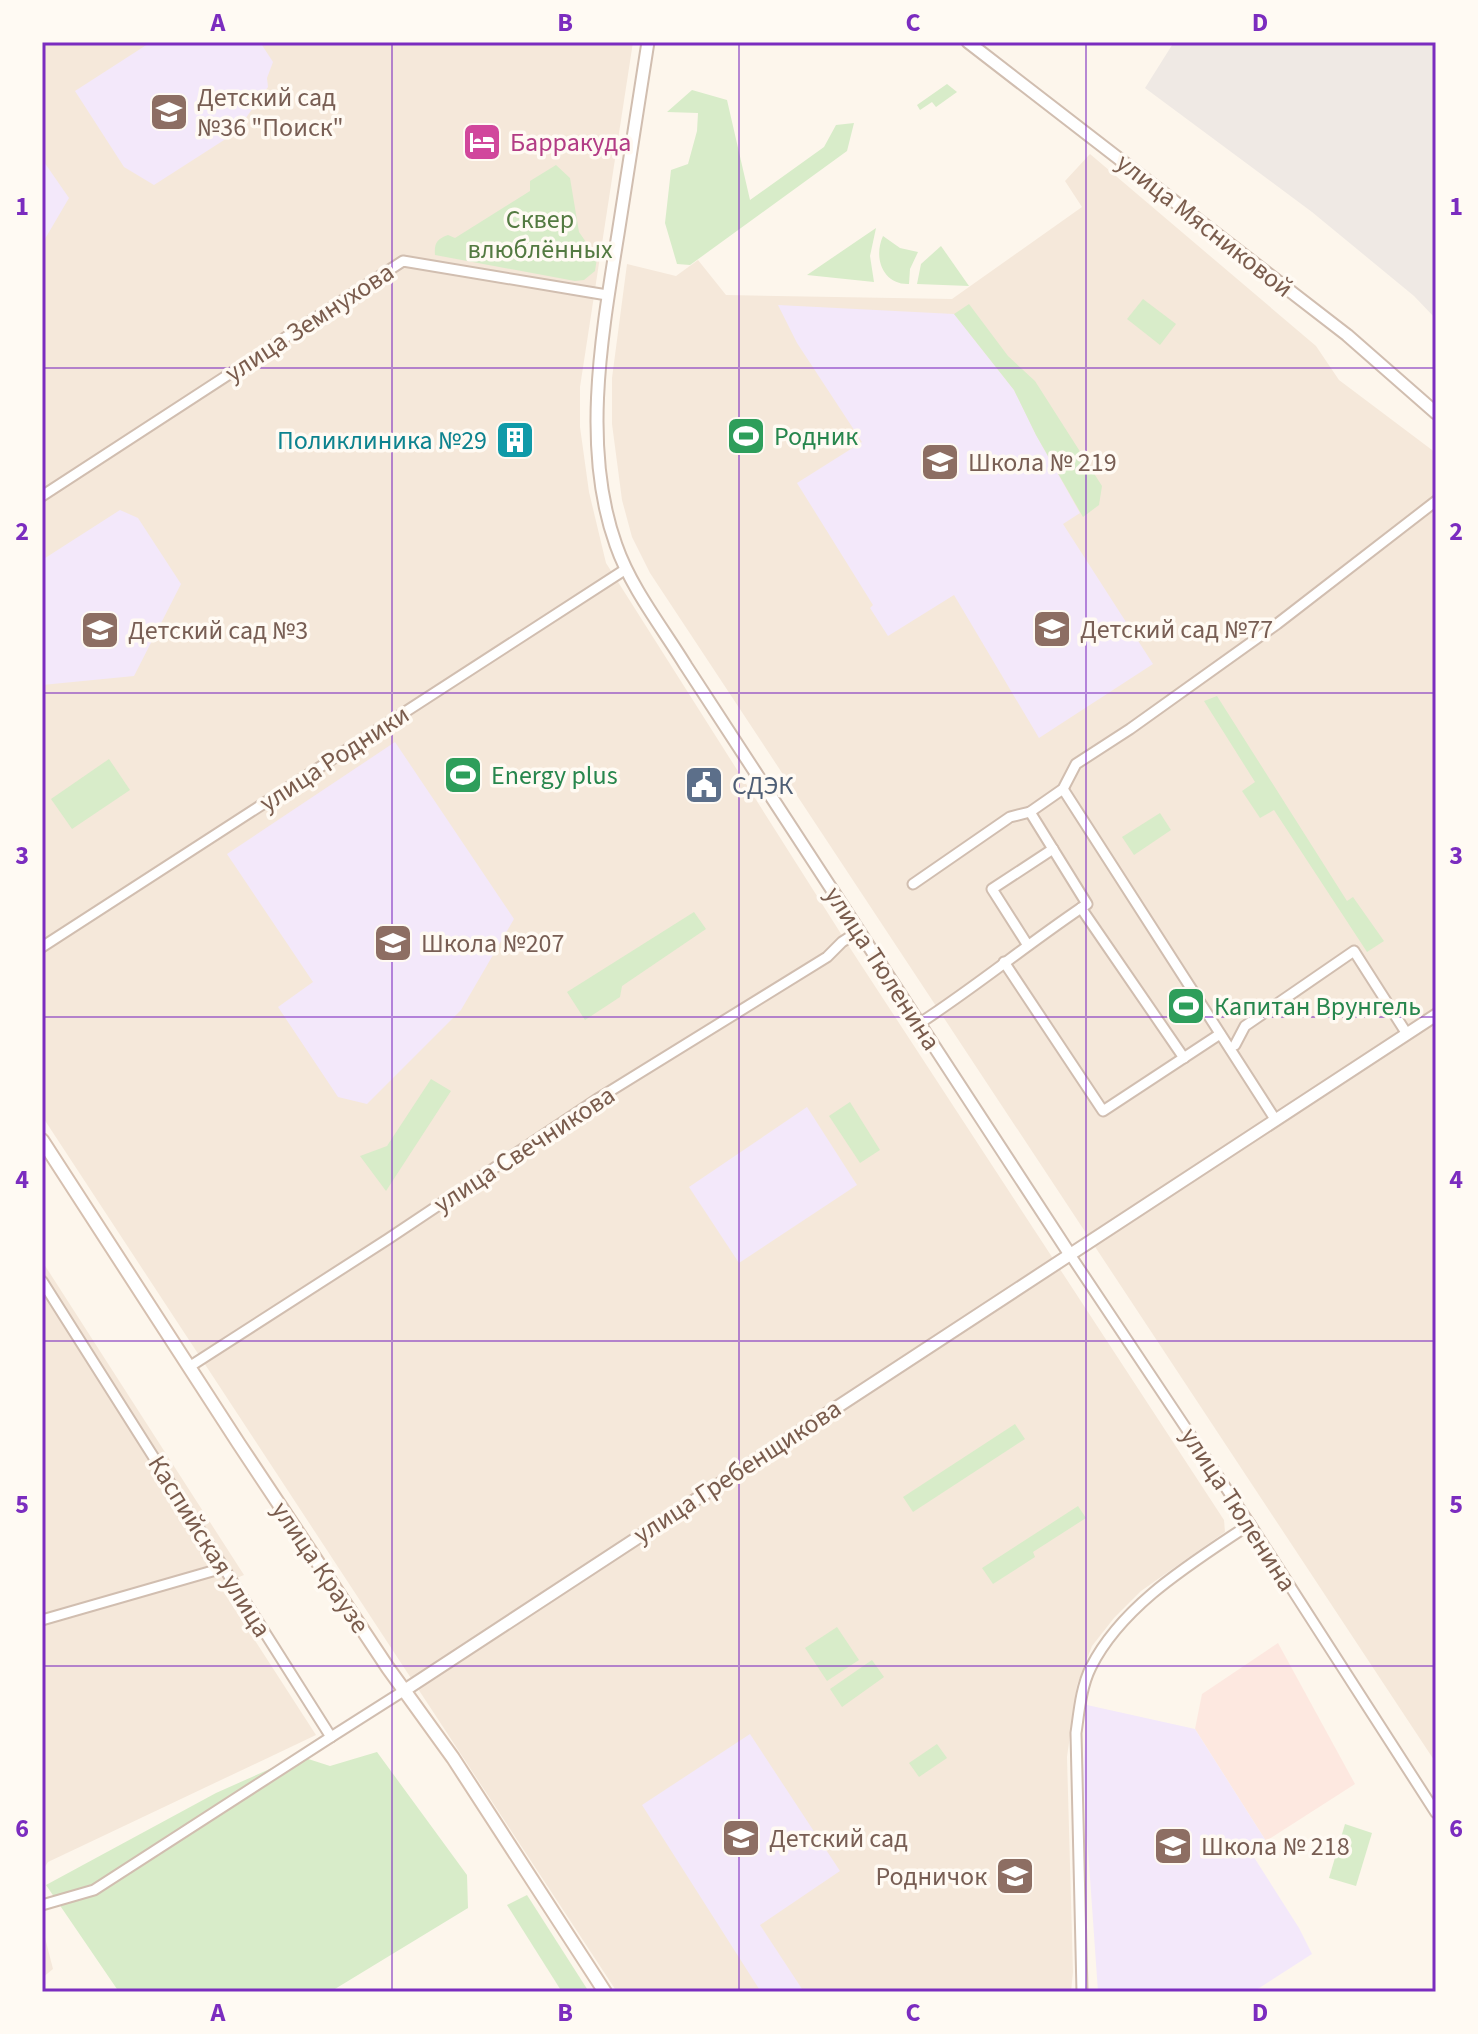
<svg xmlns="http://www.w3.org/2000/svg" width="1478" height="2034" font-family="'Source Sans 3',sans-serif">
<rect width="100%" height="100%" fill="#fdf6ec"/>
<g fill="#f5e8da">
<polygon points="42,42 633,42 580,387 580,427 589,492 606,563 850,948 1224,1520 1225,1532 1141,1591 1114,1618 1092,1646 1077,1685 1067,1757 1073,1972 1071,1992 617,1992 42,1116"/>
<polygon points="1090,154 1316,346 1339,380 1436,453 1436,1763 650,573 632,537 622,500 612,424 612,378 627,264 676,276 698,260 726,295 952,299 1082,207 1065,181"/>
<polygon points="42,1261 244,1575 219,1585 316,1735 48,1862 42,1871"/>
<polygon points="42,1926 53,1969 42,1978"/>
</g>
<polygon fill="#fde8e0" points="1278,1643 1355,1784 1266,1841 1195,1729 1202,1694"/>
<polygon fill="#efe9e4" points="1174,42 1436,42 1436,319 1414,296 1312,212 1145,88"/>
<g fill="#f3e8fa">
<polygon points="151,42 260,42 273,62 267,78 268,87 235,133 154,185 124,167 75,91"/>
<polygon points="42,159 69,198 42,244"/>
<polygon points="778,305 954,314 1014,390 1036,435 1080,513 1063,524 1153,664 1039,738 954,595 888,636 870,608 873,605 797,483 862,442 797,343"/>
<polygon points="120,510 138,518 181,584 134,676 42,685 42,560"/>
<polygon points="395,742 514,919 461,1010 367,1104 338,1097 278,1007 313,982 227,854"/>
<polygon points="807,1107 857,1185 739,1263 689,1187"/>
<polygon points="1087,1705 1195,1729 1266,1841 1250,1851 1299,1928 1312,1954 1253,1992 1098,1992 1083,1778"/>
<polygon points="750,1734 840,1871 760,1925 804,1992 761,1992 642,1805"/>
</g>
<g fill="#d8ecc9">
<polygon points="947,84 957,92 936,107 932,102 920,110 917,105"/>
<polygon points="692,90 727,100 750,200 824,147 836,125 854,123 847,151 690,265 677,264 665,223 671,170 688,164 697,131 698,113 667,112"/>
<path d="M556,165L570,178L579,232L597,258L595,271L584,280L575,281L435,255C434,243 437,239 448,235L455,238L530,191V181Z"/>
<polygon points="876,228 870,256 874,282 807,275"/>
<path d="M883,236L900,248L918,252L910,269L909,284C883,285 873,258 883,236Z"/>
<polygon points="941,246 969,286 917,284 921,264"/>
<polygon points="1143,299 1176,324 1160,345 1127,319"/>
<polygon points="969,304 1008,356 1035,381 1102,486 1099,505 1083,517 1036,435 1014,390 954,314"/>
<polygon points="1217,696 1347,901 1353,897 1384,941 1367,952 1274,810 1260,818 1242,791 1255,782 1204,701"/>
<polygon points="109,759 130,790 72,829 51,799"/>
<polygon points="1160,813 1171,830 1134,855 1122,837"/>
<polygon points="694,912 706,929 622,986 620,997 585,1020 567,992"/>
<polygon points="431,1079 451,1091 386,1191 360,1156 387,1146"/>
<polygon points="850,1102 880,1150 860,1163 829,1116"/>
<polygon points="1015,1424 1025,1439 913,1512 903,1497"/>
<polygon points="1078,1506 1086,1518 1033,1552 1035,1557 993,1584 982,1568"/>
<polygon points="837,1627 859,1660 827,1681 805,1648"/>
<polygon points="872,1660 884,1677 842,1707 830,1689"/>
<polygon points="937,1744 947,1758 919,1777 909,1763"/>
<polygon points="377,1752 467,1875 468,1908 330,1992 119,1992 46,1885 216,1793 299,1756 330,1766"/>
<polygon points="1345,1824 1372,1833 1356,1886 1329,1878"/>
<polygon points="527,1895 589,1992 562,1992 507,1905"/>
</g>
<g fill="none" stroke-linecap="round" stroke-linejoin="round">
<g stroke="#d1beb0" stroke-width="13">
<g id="minor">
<polyline points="42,496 403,261 607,295"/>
<polyline points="1063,789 1275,1119"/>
<polyline points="913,884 1010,817 1030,812"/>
<polyline points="1081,908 1184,1058"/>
<polyline points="1027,944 992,889 1053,849"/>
<polyline points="42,947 626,569"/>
<polyline points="1004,962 1103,1111 1220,1034"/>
<path d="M920,1023C977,986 1030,942 1087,904L1030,812L1063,789L1076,764L1130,729L1277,624L1436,501"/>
<polyline points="1235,1045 1245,1026 1354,951 1407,1034"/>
<polyline points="1069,1253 1250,1524 1436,1813"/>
<polyline points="42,1281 331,1737 405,1690"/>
<polyline points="189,1367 388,1239 599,1098 827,957 842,942 859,931"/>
<polyline points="42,1620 223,1568"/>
<polyline points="42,1905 94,1890 331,1737"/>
<path d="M1082,1992L1076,1733C1079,1712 1081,1687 1091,1667C1123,1604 1192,1563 1250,1524"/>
</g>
</g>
<g stroke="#d1beb0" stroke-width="15">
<g id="tertiary">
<path d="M648,42C638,106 628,170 618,234C602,333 581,448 616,545C631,588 662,627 686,666L1069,1253"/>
<polyline points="968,42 1347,335 1436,413"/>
<polyline points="405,1690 1436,1015"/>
</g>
</g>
<g stroke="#d6c0b0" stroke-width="16">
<polyline id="secondary" points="42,1140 239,1444 388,1668 453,1758 605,1992"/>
</g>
<use href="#minor" stroke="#fff" stroke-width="9"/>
<use href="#tertiary" stroke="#fff" stroke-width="11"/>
<use href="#secondary" stroke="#fff" stroke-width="12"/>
</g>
<path fill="none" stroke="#7b2cbf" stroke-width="2" stroke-opacity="0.55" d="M392,42V1992M739,42V1992M1086,42V1992M42,368H1436M42,693H1436M42,1017H1436M42,1341H1436M42,1666H1436"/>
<defs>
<g id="school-square" transform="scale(2)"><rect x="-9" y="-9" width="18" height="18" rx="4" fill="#8d6e63" stroke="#fffaf3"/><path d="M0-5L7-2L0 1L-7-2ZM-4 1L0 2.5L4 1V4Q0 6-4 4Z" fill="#fff"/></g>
<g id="hotel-square" transform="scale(2)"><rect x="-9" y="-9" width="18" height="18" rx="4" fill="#d1479c" stroke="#fffaf3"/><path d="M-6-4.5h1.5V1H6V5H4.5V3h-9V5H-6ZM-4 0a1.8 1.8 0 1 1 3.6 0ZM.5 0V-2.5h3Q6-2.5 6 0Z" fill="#fff"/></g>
<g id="stadium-square" transform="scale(2)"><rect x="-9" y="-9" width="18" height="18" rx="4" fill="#2e9e5b" stroke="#fffaf3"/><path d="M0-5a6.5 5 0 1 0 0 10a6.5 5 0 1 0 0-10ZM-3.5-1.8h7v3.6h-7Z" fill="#fff"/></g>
<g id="building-square" transform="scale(2)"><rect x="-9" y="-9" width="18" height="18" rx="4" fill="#0f9aa8" stroke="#fffaf3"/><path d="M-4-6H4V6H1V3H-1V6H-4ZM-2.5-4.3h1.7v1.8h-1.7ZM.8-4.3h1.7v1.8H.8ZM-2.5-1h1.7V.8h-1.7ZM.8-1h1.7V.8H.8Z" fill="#fff"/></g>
<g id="civic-square" transform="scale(2)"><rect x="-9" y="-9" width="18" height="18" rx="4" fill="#5c6f8a" stroke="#fffaf3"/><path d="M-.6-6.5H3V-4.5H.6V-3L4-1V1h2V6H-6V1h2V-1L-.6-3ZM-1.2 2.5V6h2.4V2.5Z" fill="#fff"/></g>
</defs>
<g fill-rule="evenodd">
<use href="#school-square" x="169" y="112"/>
<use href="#hotel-square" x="482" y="142"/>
<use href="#stadium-square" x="746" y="436"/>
<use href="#building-square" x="515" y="440"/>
<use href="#school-square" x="940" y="462"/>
<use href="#school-square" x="1052" y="629"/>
<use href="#school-square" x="100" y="630"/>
<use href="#stadium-square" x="463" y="775"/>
<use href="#civic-square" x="704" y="785"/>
<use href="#school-square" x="393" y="943"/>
<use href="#stadium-square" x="1186" y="1006"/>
<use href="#school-square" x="741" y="1838"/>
<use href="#school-square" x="1173" y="1846"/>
<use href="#school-square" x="1015" y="1876"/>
</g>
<g text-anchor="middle" stroke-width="7" stroke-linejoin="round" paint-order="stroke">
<g font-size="26" fill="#785e54" stroke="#fffaf3" text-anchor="start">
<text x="197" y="106">Детский сад<tspan x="197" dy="30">№36 "Поиск"</tspan></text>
<text x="968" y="471">Школа № 219</text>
<text x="1080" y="638">Детский сад №77</text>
<text x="128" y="639">Детский сад №3</text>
<text x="421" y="952">Школа №207</text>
<text x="769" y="1847">Детский сад</text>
<text x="1201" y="1855">Школа № 218</text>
<text x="987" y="1885" text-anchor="end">Родничок</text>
</g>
<g font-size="26" fill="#b23c85" stroke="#fffaf3" text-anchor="start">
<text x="510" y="151">Барракуда</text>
</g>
<g font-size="26" fill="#537a41" stroke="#fffaf3">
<text x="540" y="228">Сквер<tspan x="540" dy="30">влюблённых</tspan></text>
</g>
<g font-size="26" fill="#7a5c4d" stroke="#fffaf3">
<text transform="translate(1205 225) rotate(38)" y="9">улица Мясниковой</text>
<text transform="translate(309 322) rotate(-33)" y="9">улица Земнухова</text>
<text transform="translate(334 758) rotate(-33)" y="9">улица Родники</text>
<text transform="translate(883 968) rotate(57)" y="9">улица Тюленина</text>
<text transform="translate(524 1149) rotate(-33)" y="9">улица Свечникова</text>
<text transform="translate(737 1471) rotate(-33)" y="9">улица Гребенщикова</text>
<text transform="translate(1239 1509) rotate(57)" y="9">улица Тюленина</text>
<text transform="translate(210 1546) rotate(58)" y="9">Каспийская улица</text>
<text transform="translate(321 1567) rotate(56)" y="9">улица Краузе</text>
</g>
<g font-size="26" fill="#27864d" stroke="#fffaf3" text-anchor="start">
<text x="774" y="445">Родник</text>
<text x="491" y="784">Energy plus</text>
<text x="1214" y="1015">Капитан Врунгель</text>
</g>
<g font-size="26" fill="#0d838f" stroke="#fffaf3" text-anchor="end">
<text x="487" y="449">Поликлиника №29</text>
</g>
<g font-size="26" fill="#4e5e75" stroke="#fffaf3" text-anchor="start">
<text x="732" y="794">СДЭК</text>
</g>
</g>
<rect width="1478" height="2034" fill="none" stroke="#fffaf3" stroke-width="88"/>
<rect x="44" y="44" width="1390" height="1946" fill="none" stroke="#7b2cbf" stroke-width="3"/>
<g font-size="26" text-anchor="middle" font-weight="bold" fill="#7b2cbf">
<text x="218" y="31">A</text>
<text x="565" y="31">B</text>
<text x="913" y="31">C</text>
<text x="1260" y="31">D</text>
<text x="22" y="215">1</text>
<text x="1456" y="215">1</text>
<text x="22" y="540">2</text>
<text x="1456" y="540">2</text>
<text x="22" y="864">3</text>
<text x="1456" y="864">3</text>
<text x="22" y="1188">4</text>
<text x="1456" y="1188">4</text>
<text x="22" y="1513">5</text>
<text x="1456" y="1513">5</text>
<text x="22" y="1837">6</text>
<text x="1456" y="1837">6</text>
<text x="218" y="2021">A</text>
<text x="565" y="2021">B</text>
<text x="913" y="2021">C</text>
<text x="1260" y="2021">D</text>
</g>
</svg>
